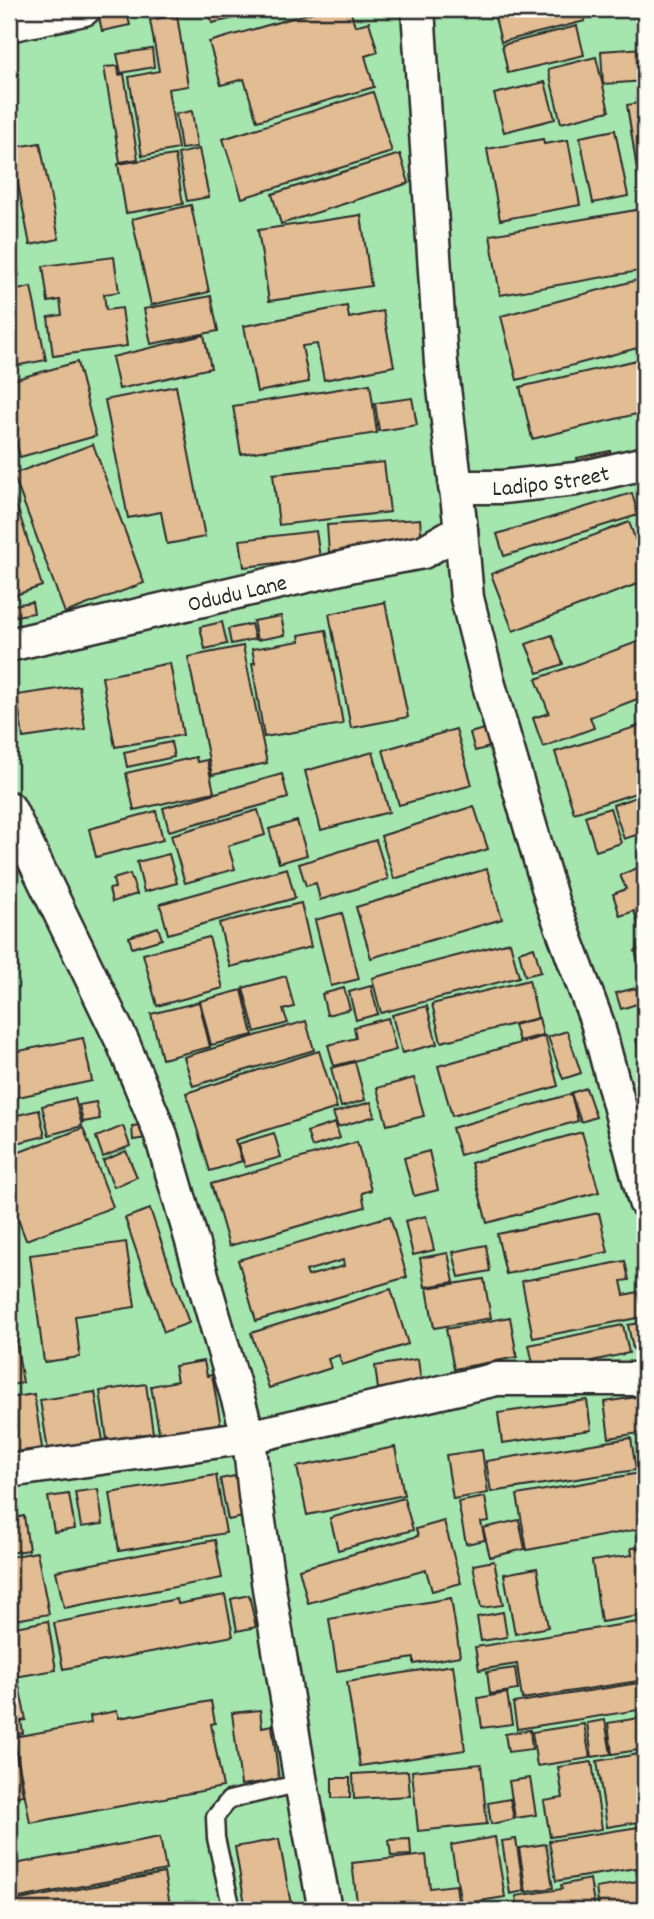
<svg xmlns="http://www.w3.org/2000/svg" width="654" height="1919" font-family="Dekko,sans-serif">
<rect width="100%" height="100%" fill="#f5e9d9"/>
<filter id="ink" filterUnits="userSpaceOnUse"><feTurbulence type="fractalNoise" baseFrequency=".0143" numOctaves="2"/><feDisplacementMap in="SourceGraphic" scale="14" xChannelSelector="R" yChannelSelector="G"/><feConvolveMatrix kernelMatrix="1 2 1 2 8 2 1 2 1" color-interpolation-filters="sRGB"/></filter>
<g filter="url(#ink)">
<rect fill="#a5e6af" stroke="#68886d" stroke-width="2" x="9" y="9" width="636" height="1901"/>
<g fill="#e2bd93" stroke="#2b2b2b" stroke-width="2" fill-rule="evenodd">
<polygon points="119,9 126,9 130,25 102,31 98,13"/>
<polygon points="209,9 276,9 212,23"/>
<polygon points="324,9 350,9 355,26 369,22 378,52 365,56 374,87 257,121 244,79 221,85 209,42"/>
<polygon points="493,9 582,9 585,21 501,42"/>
<polygon points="177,15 188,86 168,89 178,149 142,156 129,77 159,71 150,20"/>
<polygon points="577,26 584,55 508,73 502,45"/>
<polygon points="645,48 645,81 603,84 601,51"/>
<polygon points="152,49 154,67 121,73 117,54"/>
<polygon points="596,57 609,111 561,123 548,69"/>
<polygon points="118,66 119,75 124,74 138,159 120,162 104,67"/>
<polygon points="545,82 555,119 504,132 494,94"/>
<polygon points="373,92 392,152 242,198 223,139"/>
<polygon points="645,102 645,188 640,189 627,105"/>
<polygon points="192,111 197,147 181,149 176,114"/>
<polygon points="9,114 14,143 9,144"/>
<polygon points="615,130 628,196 593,203 580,137"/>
<polygon points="543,139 544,144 568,140 580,205 500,220 487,149"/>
<polygon points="40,143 59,239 30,245 11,148"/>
<polygon points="199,149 209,197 187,201 178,154"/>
<polygon points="400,154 409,183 281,224 272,194"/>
<polygon points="175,155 183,204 126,213 118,164"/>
<polygon points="191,205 209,292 151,305 132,219"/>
<polygon points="642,209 645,229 645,270 500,295 490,235"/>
<polygon points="361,215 371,286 269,301 258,230"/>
<polygon points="9,232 19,276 9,279"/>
<polygon points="114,257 119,292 104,294 106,310 122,308 127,346 53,356 48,317 62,315 60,300 48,302 43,266"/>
<polygon points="645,278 645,346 517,380 501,316"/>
<polygon points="31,287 46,360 9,367 9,292"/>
<polygon points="211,296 218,331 151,344 144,309"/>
<polygon points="347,306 349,318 383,311 394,366 324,380 317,344 302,346 309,382 257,392 244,326"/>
<polygon points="204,335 211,368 119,389 112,357"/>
<polygon points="645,358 645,412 532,439 520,387"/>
<polygon points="77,362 96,436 20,457 9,413 9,381"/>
<polygon points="370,384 377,433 241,454 233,406"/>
<polygon points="176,386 205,537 167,544 161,512 128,518 105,400"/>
<polygon points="412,398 417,425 379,431 375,403"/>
<polygon points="93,444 144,583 65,613 13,474"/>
<polygon points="610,451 612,461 580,469 577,458"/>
<polygon points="384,462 390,512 279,525 273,474"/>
<polygon points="9,481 42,586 9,597"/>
<polygon points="632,493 638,515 504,556 497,534"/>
<polygon points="420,519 422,545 329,552 327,525"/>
<polygon points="629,522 645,566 645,581 513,631 491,574"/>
<polygon points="316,531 320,558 244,567 240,540"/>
<polygon points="32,602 34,613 15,616 13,605"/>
<polygon points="385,602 408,717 351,728 329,614"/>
<polygon points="281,616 285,635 257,640 253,621"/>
<polygon points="222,622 227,644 205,649 200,627"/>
<polygon points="251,624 255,639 231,644 228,629"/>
<polygon points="326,630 343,724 264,737 252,663 255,663 252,649 300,641 299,635"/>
<polygon points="552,635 563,664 538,673 526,644"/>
<polygon points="640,641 645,656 645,696 590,717 594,728 543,747 533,718 549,713 536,679"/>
<polygon points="243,646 267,763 212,775 188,657"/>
<polygon points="170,663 183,735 115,747 102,677"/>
<polygon points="79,686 85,729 23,738 17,695"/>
<polygon points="645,724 645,790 574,813 555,752"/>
<polygon points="456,729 472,785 399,805 383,750"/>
<polygon points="484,729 490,747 475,751 470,733"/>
<polygon points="171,742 174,757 127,767 124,752"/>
<polygon points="373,752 389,812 321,830 305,771"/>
<polygon points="196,757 197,762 207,760 214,792 134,810 126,773"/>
<polygon points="282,774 288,798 169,831 163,808"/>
<polygon points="645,794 645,832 624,839 613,805"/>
<polygon points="474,806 488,849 394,879 381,836"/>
<polygon points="610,808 621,843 596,851 585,816"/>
<polygon points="258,810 265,835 228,846 235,869 185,883 171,835"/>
<polygon points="156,811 163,840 96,857 89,829"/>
<polygon points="297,821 307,855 279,863 269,829"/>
<polygon points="376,840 388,879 320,900 316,883 306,886 299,864"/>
<polygon points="169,854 177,883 144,892 137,862"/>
<polygon points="645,865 645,931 641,932 634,911 620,916 613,894 626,889 620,875"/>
<polygon points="287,868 295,898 168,934 160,904"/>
<polygon points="487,869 502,919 371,958 356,907"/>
<polygon points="130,874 137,894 112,902 109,889 115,888 113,879"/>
<polygon points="301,903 311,947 230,967 219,923"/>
<polygon points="342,913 359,979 331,986 315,920"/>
<polygon points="158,927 162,939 132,948 129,937"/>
<polygon points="209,937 223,988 157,1006 143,954"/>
<polygon points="510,942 519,977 381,1013 372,978"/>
<polygon points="534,947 541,972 525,976 519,952"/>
<polygon points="645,948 645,981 635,951"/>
<polygon points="286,976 294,1007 283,1010 288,1023 255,1032 243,988"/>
<polygon points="529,980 538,1018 441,1042 432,1004"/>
<polygon points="371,986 378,1014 356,1020 349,992"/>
<polygon points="344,988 350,1009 327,1015 322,994"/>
<polygon points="636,988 640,1003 621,1009 616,993"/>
<polygon points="242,990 253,1035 211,1045 200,1001"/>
<polygon points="199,1002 210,1047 162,1059 151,1014"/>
<polygon points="427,1006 437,1044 402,1053 392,1015"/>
<polygon points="388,1018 396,1050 334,1066 328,1045 356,1038 354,1027"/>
<polygon points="539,1018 543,1035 519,1041 514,1025"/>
<polygon points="306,1021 314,1050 193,1086 184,1057"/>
<polygon points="567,1031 581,1073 563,1079 548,1037"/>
<polygon points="545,1036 558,1086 452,1116 438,1066"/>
<polygon points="645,1036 645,1062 642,1063 636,1039"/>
<polygon points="83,1038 92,1081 9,1099 9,1053"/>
<polygon points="319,1051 337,1108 235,1140 242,1161 210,1171 186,1093"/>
<polygon points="355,1062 365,1100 341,1107 331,1068"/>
<polygon points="414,1078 424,1116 387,1125 377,1088"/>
<polygon points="586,1088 596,1117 581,1122 571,1093"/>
<polygon points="571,1094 578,1121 460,1155 452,1128"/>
<polygon points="75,1098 82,1126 49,1135 42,1106"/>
<polygon points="96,1102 100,1119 83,1122 79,1105"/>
<polygon points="371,1102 375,1116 338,1127 333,1113"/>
<polygon points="39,1110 45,1136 9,1145 9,1117"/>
<polygon points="335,1123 340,1138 312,1147 307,1132"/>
<polygon points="153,1124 154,1137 133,1140 132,1126"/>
<polygon points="123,1126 130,1146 103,1157 96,1137"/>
<polygon points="83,1128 113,1207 26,1240 9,1195 9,1156"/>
<polygon points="582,1132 599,1192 487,1223 471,1163"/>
<polygon points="274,1133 281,1157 245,1167 238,1144"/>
<polygon points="357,1142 371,1190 362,1193 365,1207 229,1246 211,1184"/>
<polygon points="126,1151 137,1177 114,1187 103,1161"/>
<polygon points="429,1151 438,1190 414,1196 404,1158"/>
<polygon points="150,1209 189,1323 164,1332 125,1218"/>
<polygon points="599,1213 608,1252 506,1274 497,1234"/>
<path d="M390,1216L407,1277L256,1321L238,1260ZM343,1260L344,1266L308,1276L306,1271Z"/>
<polygon points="426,1216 434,1250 413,1255 405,1221"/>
<polygon points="126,1242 135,1307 75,1316 80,1357 44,1362 30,1255"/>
<polygon points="486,1245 490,1271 459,1277 453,1252"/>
<polygon points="448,1253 454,1282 425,1287 420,1258"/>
<polygon points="625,1261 629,1280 621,1281 624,1295 638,1292 643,1317 533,1338 522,1281"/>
<polygon points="484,1279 491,1318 434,1328 427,1288"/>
<polygon points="391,1289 408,1344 342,1365 339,1355 328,1359 331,1368 269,1388 251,1333"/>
<polygon points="9,1297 23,1383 9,1385"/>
<polygon points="510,1317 517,1357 454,1369 446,1329"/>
<polygon points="645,1322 645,1347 633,1349 628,1325"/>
<polygon points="623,1325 629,1353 535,1373 529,1345"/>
<polygon points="418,1359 421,1383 378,1389 375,1366"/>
<polygon points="204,1361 207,1376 212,1375 221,1426 160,1437 151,1386 177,1381 174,1366"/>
<polygon points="146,1384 153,1433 107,1440 100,1391"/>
<polygon points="95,1392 103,1441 48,1450 40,1400"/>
<polygon points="34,1394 42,1448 9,1453 9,1398"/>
<polygon points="643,1396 645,1410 645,1432 609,1438 604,1402"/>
<polygon points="587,1400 591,1430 502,1443 498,1413"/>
<polygon points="631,1438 636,1470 491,1492 486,1461"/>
<polygon points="395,1447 404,1495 307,1515 297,1467"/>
<polygon points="482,1450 488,1493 453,1499 446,1455"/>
<polygon points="640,1473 645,1501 645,1528 527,1550 517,1495"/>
<polygon points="216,1475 226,1533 119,1551 110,1493"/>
<polygon points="240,1475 248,1516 228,1520 220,1479"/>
<polygon points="98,1489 103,1524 81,1527 75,1492"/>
<polygon points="69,1494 75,1529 54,1532 48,1497"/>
<polygon points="485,1497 489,1521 481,1522 485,1540 466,1544 458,1502"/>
<polygon points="404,1498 413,1530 338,1550 330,1518"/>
<polygon points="24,1516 29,1550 9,1553 9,1519"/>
<polygon points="519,1520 525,1549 490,1557 483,1528"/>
<polygon points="444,1521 461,1583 432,1591 426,1570 308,1603 299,1569 418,1536 416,1529"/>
<polygon points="215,1540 222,1578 64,1608 56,1571"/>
<polygon points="645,1547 645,1615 601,1622 592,1561 632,1555 631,1548"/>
<polygon points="37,1552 49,1614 9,1621 9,1557"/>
<polygon points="494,1561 503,1605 481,1608 473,1565"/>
<polygon points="537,1568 548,1627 515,1634 504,1574"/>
<polygon points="225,1595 233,1636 63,1669 54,1623 177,1599 178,1604"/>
<polygon points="249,1595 256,1627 237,1631 231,1599"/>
<polygon points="451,1598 460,1656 414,1664 414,1658 337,1671 329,1619"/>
<polygon points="503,1612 507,1637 481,1641 477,1617"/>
<polygon points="48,1621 56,1670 9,1678 9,1628"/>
<polygon points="645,1621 645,1680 522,1699 517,1664 479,1670 475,1647"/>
<polygon points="453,1665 465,1750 360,1766 347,1682"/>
<polygon points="515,1668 518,1690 490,1694 487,1672"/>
<polygon points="18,1680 26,1720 21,1721 23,1733 12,1735 23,1795 9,1798 9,1681"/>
<polygon points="645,1682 645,1709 517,1729 513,1703"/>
<polygon points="507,1693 512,1724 482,1728 478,1698"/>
<polygon points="211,1701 215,1723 211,1724 223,1787 30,1823 14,1737 91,1723 90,1716 117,1711 119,1718"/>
<polygon points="260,1710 262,1727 272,1725 279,1780 241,1785 232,1713"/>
<polygon points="645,1717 645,1749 612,1754 608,1723"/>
<polygon points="605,1720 611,1754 592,1757 587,1723"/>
<polygon points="584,1724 590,1758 537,1766 532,1732"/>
<polygon points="530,1730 532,1749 508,1752 505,1734"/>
<polygon points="645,1753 645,1821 607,1827 597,1761"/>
<polygon points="592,1762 602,1829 550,1837 544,1801 563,1798 558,1767"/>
<polygon points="481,1764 487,1824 418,1831 412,1771"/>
<polygon points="408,1771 410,1796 354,1799 353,1774"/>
<rect x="332" y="1778" width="18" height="20"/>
<polygon points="530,1778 536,1815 515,1818 509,1781"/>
<polygon points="510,1799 514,1819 491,1824 488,1803"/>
<polygon points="645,1826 645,1910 599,1910 596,1888 638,1881 636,1868 556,1881 549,1841"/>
<polygon points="160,1837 166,1870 9,1900 9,1865"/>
<polygon points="495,1837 505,1897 461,1904 451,1845"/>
<polygon points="279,1839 292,1910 246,1910 235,1847"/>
<polygon points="410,1839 411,1855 391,1856 389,1840"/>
<polygon points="516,1839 524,1891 510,1894 502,1841"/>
<polygon points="546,1844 553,1888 526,1892 519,1848"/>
<polygon points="426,1855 430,1888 456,1885 459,1909 358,1910 352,1863"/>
<polygon points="164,1873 171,1910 9,1910 9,1902"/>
<polygon points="590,1879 595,1910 518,1910 516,1896 562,1889 561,1885"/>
</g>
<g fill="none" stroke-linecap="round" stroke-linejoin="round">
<g stroke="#2b2b2b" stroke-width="21">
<polyline id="service" points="232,1910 216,1838 215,1817 229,1800 301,1783"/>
</g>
<g stroke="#2b2b2b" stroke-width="37">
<g id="minor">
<polyline points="418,9 441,363 461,530 467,598 489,685 552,901 597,1022 645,1202"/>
<polyline points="9,25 84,9"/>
<path id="s1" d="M455,487H502L576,479L645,463"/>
<path id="s2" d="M9,645L354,565L423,552L461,530"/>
<polyline points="9,808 123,1043 161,1135 249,1437 255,1495 271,1601 301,1783 325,1910"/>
<polyline points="9,1471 249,1437 497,1379 645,1379"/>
</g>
</g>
<use href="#service" stroke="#fdfcf7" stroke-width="16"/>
<use href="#minor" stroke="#fdfcf7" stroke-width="32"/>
</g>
</g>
<g text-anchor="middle" stroke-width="5" stroke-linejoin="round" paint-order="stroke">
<g font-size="23" fill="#2b2b2b" stroke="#fdfcf7">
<text dy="8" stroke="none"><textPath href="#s1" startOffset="96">Ladipo Street</textPath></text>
<text dy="8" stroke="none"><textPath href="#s2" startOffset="234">Odudu Lane</textPath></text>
</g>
</g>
<rect width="654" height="1919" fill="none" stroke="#fdfcf7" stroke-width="35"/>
<rect x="18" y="18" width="619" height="1884" fill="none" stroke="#2b2b2b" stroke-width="2.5" filter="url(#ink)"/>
</svg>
